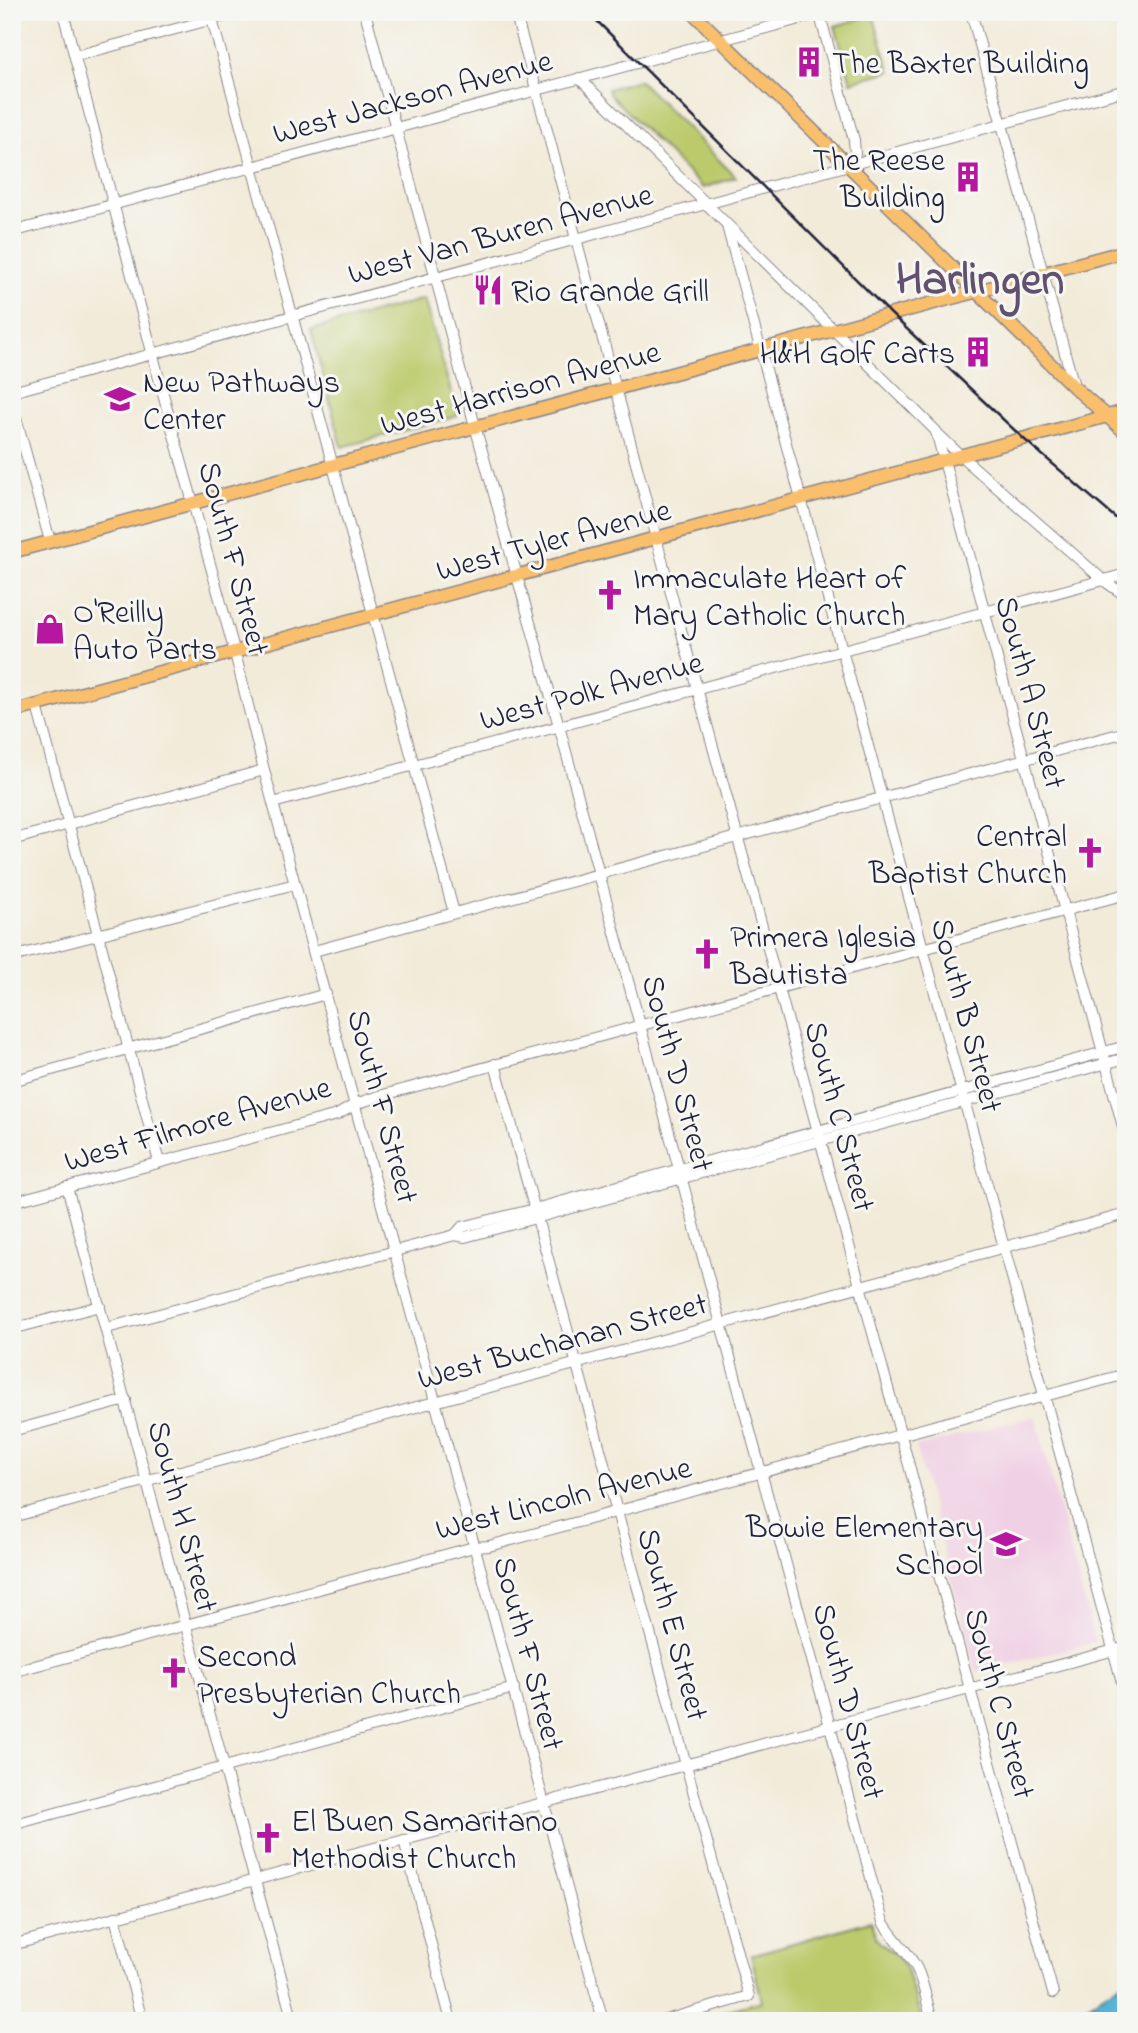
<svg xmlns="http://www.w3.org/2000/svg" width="1138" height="2033" font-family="'Indie Flower',sans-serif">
<rect width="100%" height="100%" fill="#f6f6f2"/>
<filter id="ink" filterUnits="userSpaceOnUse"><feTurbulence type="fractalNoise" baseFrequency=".0143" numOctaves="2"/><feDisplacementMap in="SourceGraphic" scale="14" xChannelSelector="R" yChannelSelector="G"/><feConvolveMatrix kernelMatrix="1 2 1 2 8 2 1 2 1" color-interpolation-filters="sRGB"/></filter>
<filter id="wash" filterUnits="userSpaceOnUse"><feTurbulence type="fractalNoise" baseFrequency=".00686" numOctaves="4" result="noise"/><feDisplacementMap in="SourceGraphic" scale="28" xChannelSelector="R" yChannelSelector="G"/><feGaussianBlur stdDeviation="1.57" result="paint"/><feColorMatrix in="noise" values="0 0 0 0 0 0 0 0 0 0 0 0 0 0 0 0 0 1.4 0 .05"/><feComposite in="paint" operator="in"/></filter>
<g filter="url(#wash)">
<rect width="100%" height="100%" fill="#f2ebd9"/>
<polygon fill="#f0d0e4" points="1035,1416 1095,1642 976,1673 916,1447"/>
<g fill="#bcca6c" stroke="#6f7654" stroke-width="2">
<polygon points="873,15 890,71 851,82 835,26"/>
<polygon points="639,80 736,177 703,188 609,94 608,89"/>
<polygon points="424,299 458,416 342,447 311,330"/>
<polygon points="870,1921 878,1941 897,1956 906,1969 922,2021 689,2021 762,2001 751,1955"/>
</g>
<polygon fill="#55b3d3" stroke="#3c6a87" stroke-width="2" points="1126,1979 1126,2005 1103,2021 1065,2021"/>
</g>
<g filter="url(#ink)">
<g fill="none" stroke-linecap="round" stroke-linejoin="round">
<g stroke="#8a868a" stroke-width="12">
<g id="minor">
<polyline points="63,12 172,428 235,653 264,770 603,2021"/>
<polyline points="210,12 454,913"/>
<path d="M365,12L475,426L559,726L883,1922C892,1938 907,1950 916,1967C924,1982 927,2004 932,2021"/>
<polyline points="512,12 517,19 536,89 656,538 1053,1993"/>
<polyline points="819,12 854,140 855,154 850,166"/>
<polyline points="971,12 1074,386"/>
<polyline points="1124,12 1126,20"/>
<polyline points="75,56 239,12"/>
<polyline points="579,78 936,431 1126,1138"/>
<polyline points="727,226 1126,1697"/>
<polyline points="12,232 825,12"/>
<polyline points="12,392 1126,90"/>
<polyline points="12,403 50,541"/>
<polyline points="936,432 961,456 1103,580 1126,596"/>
<polyline points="37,706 159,1162"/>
<polyline points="273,803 1126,574"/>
<polyline points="12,840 264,770"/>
<polyline points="314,951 1126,732"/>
<polyline points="12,957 295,884"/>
<polyline points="495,1064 749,1996 662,2021"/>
<polyline points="12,1081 326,994"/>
<polyline points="67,1187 293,2021"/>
<polyline points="12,1202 337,1115 356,1104 376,1097 1126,894"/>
<polyline points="455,1235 462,1227 535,1209 1126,1046"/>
<polyline points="107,1328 455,1235 465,1237 1126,1058"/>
<polyline points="12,1329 100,1306"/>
<polyline points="12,1431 126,1400"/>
<polyline points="12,1517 1126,1214"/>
<polyline points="12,1672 474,1547 489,1546 1126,1374"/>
<polyline points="12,1825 514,1688"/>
<polyline points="404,1840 451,2021"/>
<polyline points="115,1917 142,2021"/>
<polyline points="12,1945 1126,1647"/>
</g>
</g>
<g stroke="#8a868a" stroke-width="15">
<g id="major">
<polyline points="692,12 1074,387 1126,433"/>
<polyline points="12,552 1126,251"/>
<polyline points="12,712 1126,411"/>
</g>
</g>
<use href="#minor" stroke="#fff" stroke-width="10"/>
<use href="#major" stroke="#f9bf6d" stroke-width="12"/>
<polyline stroke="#22223b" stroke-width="2.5" points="588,12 891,314 1025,440 1126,527"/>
</g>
</g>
<defs>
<g id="building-bare" transform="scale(2.415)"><path d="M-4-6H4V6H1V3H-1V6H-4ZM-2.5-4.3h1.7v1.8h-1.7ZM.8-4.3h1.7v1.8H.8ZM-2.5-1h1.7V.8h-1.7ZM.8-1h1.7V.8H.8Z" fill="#b5179e" stroke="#f6f6f2" stroke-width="2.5" paint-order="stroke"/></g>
<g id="restaurant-bare" transform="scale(2.415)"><path d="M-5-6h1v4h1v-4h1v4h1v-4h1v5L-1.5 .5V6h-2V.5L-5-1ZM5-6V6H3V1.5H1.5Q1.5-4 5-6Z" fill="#b5179e" stroke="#f6f6f2" stroke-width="2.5" paint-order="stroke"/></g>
<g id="school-bare" transform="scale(2.415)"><path d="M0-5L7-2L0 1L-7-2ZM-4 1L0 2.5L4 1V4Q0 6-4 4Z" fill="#b5179e" stroke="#f6f6f2" stroke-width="2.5" paint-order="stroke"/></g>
<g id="church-bare" transform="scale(2.415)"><path d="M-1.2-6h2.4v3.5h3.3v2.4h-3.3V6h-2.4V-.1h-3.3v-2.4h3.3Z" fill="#b5179e" stroke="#f6f6f2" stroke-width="2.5" paint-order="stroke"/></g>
<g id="shop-bare" transform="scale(2.415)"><path d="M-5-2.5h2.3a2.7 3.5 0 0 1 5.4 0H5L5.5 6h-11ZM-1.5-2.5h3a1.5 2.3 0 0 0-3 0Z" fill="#b5179e" stroke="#f6f6f2" stroke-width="2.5" paint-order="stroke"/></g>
</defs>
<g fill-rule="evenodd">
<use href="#building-bare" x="809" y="62"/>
<use href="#building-bare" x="968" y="177"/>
<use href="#restaurant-bare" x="488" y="290"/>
<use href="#building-bare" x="978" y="352"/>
<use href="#school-bare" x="120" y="399"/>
<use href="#church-bare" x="610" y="595"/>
<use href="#shop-bare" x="50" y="629"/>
<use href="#church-bare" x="1090" y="853"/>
<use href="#church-bare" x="707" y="954"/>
<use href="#school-bare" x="1006" y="1544"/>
<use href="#church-bare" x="174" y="1673"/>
<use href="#church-bare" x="268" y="1838"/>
</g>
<g text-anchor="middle" stroke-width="6" stroke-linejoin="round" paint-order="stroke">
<g font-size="32" fill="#22223b" stroke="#f6f6f2" text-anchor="start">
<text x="832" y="73">The Baxter Building</text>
<text x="945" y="170" text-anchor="end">The Reese<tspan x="945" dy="37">Building</tspan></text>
<text x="511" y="301">Rio Grande Grill</text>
<text x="955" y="363" text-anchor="end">H&amp;H Golf Carts</text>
<text x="143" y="392">New Pathways<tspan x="143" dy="37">Center</tspan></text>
<text x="633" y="588">Immaculate Heart of<tspan x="633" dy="37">Mary Catholic Church</tspan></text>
<text x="73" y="622">O'Reilly<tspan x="73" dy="37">Auto Parts</tspan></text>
<text x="1067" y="846" text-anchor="end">Central<tspan x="1067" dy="37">Baptist Church</tspan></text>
<text x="730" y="947">Primera Iglesia<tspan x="730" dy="37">Bautista</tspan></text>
<text x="983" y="1537" text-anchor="end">Bowie Elementary<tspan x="983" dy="37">School</tspan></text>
<text x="197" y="1666">Second<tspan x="197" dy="37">Presbyterian Church</tspan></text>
<text x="291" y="1831">El Buen Samaritano<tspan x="291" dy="37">Methodist Church</tspan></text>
</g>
<g font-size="32" fill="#22223b" stroke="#f6f6f2">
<text transform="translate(412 96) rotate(-15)" y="11">West Jackson Avenue</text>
<text transform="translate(500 233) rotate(-15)" y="11">West Van Buren Avenue</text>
<text transform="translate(520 387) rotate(-15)" y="11">West Harrison Avenue</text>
<text transform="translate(553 539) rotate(-15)" y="11">West Tyler Avenue</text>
<text transform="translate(235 558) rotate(75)" y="11">South F Street</text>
<text transform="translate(591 690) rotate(-15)" y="11">West Polk Avenue</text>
<text transform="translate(1032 692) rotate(75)" y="11">South A Street</text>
<text transform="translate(968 1015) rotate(75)" y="11">South B Street</text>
<text transform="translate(679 1073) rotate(75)" y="11">South D Street</text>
<text transform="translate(384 1106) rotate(75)" y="11">South F Street</text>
<text transform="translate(841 1116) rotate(75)" y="11">South C Street</text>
<text transform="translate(197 1123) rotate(-16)" y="11">West Filmore Avenue</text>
<text transform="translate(562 1340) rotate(-15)" y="11">West Buchanan Street</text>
<text transform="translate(563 1497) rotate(-14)" y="11">West Lincoln Avenue</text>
<text transform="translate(184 1516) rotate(75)" y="11">South H Street</text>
<text transform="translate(674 1624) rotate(75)" y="11">South E Street</text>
<text transform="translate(530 1653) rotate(75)" y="11">South F Street</text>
<text transform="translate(850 1701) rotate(75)" y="11">South D Street</text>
<text transform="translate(1001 1703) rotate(75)" y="11">South C Street</text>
</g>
<g font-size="46" font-weight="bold" fill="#61516e" stroke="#f6f6f2">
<text x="980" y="293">Harlingen</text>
</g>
</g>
<rect width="1138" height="2033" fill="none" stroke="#f6f6f2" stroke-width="42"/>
</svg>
